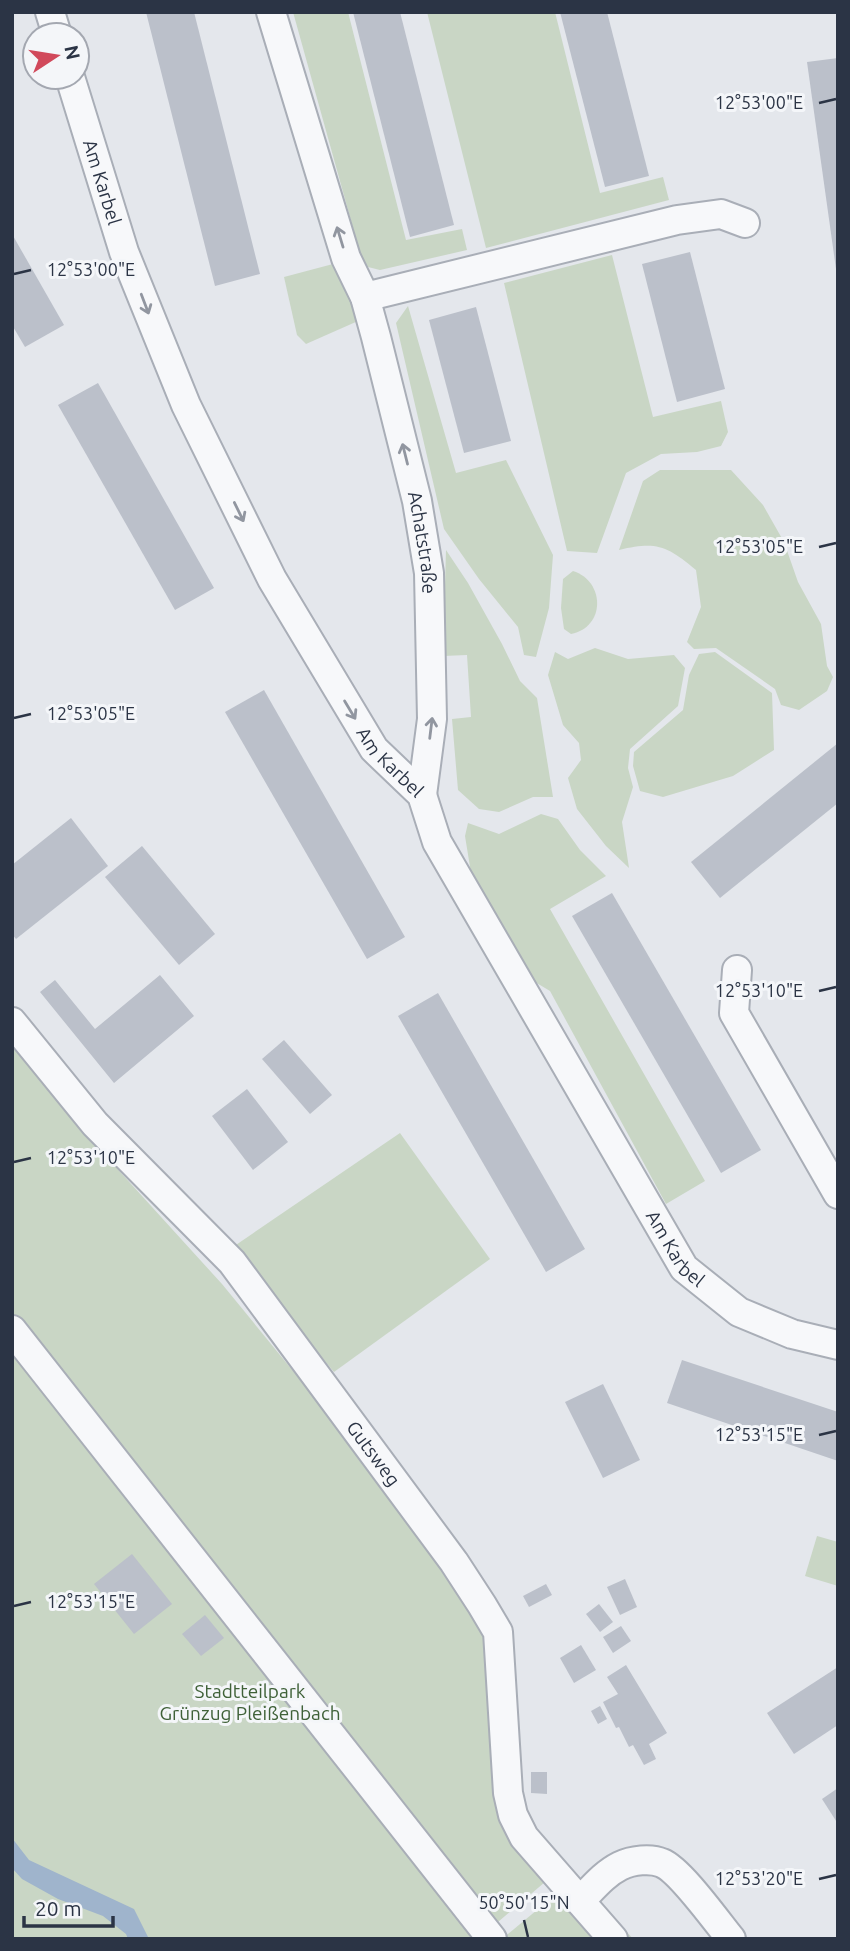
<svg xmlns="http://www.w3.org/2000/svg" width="850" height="1951" font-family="Ubuntu,sans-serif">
<rect width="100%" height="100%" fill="#e4e7ec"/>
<g fill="#c9d6c5">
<polygon points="293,12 348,12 406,240 462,229 467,250 380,270 368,267 360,253"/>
<polygon points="427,12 555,12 600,193 663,177 669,200 486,248"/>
<polygon points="612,255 653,417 721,401 728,432 721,446 697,452 661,454 626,473 597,553 567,551 504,283"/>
<polygon points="333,264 339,268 358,321 306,344 297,335 284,277"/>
<polygon points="408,306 456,473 506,460 553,555 549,608 536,657 524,655 518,627 479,579 444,529 396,323"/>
<path d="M660,470H731L763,505L784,542L798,582L821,624L827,666L833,677L827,691L799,710L781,705L775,689L716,648L694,649L687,642L701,607L696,570C667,546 657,541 619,550L643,481Z"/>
<polygon points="446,550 468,583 502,644 520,681 537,698 553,797 533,797 499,812 479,809 458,790 452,719 471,717 467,655 443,656"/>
<path d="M573,571C605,581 606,627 571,634L564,629L561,608L563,579Z"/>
<polygon points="595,648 628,659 674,655 685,668 678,706 630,749 628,768 633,787 622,822 629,868 606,846 577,809 568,778 581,760 579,743 563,725 548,675 555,652 568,659"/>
<polygon points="715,652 772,693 774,750 733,776 663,797 640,791 633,766 634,752 683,710 689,675 699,654"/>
<polygon points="541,814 558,819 580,850 606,876 550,909 705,1181 666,1204 550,991 535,982 471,873 465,836 468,823 499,834"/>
<polygon points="12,1035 102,1152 222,1284 396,1497 489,1631 491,1763 505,1827 545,1882 478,1939 15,1939 12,1935"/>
<polygon points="400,1133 490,1259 334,1372 230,1249"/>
<polygon points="817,1536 838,1542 838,1586 805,1576"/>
<polygon points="578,1876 633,1939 502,1939"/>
</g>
<polygon fill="#9fb4cc" points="12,1838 29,1860 134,1909 149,1939 128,1939 126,1934 103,1916 58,1899 22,1879 12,1868"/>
<g fill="#bbc0ca">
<polygon points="146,12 194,12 260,274 215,286"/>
<polygon points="353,12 400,12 454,225 410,237"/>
<polygon points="560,12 607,12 649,176 605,187"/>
<polygon points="838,58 838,269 836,269 807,62"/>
<polygon points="12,234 64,325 25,347 12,325"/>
<polygon points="690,252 725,389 677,402 642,264"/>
<polygon points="476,307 511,441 464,453 429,320"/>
<polygon points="98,383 214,588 175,610 58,405"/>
<polygon points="264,690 405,937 367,959 225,712"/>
<polygon points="838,743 838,803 720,898 691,862"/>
<polygon points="71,818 108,866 16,939 12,934 12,865"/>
<polygon points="142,846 215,934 179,965 105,877"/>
<polygon points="612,893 761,1150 721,1173 572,916"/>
<polygon points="160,975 194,1016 114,1083 40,992 55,980 95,1029"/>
<polygon points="438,993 585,1249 546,1272 398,1016"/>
<polygon points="284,1040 332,1095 310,1114 262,1059"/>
<polygon points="247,1089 288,1142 253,1170 212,1116"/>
<polygon points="682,1360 838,1412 838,1461 667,1403"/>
<polygon points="603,1384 640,1460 603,1478 565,1402"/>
<polygon points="132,1554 172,1604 134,1634 94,1584"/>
<polygon points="625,1579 637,1607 620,1615 607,1587"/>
<polygon points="546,1584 552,1595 529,1607 523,1596"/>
<polygon points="599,1604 613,1622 600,1632 586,1614"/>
<polygon points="205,1615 224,1638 201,1656 182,1634"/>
<polygon points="621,1626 631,1641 613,1653 603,1637"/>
<polygon points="581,1645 596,1670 574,1683 560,1658"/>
<polygon points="626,1665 667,1733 649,1744 656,1759 644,1765 633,1745 629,1747 619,1727 616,1728 603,1702 618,1694 607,1677"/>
<polygon points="838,1667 838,1725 794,1754 767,1713"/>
<polygon points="600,1706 607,1719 598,1724 591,1711"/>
<polygon points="531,1772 547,1772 547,1794 531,1793"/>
<polygon points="838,1788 838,1824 822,1799"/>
</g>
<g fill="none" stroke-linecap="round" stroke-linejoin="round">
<g stroke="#a9aeb7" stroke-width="32">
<g id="minor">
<polyline points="50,12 57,35"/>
<path id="s1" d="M271,12L346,258L365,297L376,337L417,501L429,573L432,719L422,795"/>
<path id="s2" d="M70,77L124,252L186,405L272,579L374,749L422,795L437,842L684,1268L739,1312L792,1334L838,1345"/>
<polyline points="365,297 677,220 721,214 745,223"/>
<polyline points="737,970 734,1013 838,1194"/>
<path id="s3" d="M12,1022L95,1124L232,1262L454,1562L482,1605L498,1632L508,1793L513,1815L524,1837L613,1939"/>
<polyline points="12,1330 492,1939"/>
<path d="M580,1901C593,1888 604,1874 620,1866C632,1860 651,1858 662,1863C680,1870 717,1922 731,1939"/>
</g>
</g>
<use href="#minor" stroke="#f7f8fa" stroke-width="28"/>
</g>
<defs><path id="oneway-shaft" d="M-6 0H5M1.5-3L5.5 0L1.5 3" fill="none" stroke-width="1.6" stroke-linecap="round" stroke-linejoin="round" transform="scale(1.75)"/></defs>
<g stroke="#9196a0">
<use href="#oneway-shaft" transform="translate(340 237) rotate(-107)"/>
<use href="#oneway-shaft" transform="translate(145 304) rotate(69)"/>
<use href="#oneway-shaft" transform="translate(405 454) rotate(-104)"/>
<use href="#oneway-shaft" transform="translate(239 512) rotate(64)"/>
<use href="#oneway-shaft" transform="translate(350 710) rotate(59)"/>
<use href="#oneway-shaft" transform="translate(431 728) rotate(-83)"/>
</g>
<path fill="none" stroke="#2b3445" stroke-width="2.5" d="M819,103L836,99M14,274L31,270M819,547L836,543M14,718L31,714M819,991L836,987M14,1162L31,1158M819,1435L836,1431M14,1606L31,1602M819,1879L836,1875M524,1920L528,1937"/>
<g text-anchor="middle" stroke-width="6" stroke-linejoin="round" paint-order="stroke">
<g font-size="19" fill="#2b3445" stroke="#f4f6f9">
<text dy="7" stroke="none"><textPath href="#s2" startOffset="110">Am Karbel</textPath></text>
<text dy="7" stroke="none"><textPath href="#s1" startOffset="553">Achatstraße</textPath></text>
<text dy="7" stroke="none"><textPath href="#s2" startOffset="761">Am Karbel</textPath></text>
<text dy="7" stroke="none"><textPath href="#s2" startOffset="1328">Am Karbel</textPath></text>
<text dy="7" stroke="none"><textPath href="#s3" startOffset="564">Gutsweg</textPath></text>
</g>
<g font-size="19" fill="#3f6138" stroke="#f4f6f9">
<text x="250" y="1698">Stadtteilpark<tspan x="250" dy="22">Grünzug Pleißenbach</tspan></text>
</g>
</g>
<g font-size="18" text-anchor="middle" fill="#2b3445" stroke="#f4f6f9" stroke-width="6" stroke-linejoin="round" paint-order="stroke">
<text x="759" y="109">12°53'00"E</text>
<text x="91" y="276">12°53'00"E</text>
<text x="759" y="553">12°53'05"E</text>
<text x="91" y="720">12°53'05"E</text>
<text x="759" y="997">12°53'10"E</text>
<text x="91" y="1164">12°53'10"E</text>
<text x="759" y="1441">12°53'15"E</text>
<text x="91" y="1608">12°53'15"E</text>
<text x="759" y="1885">12°53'20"E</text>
<text x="524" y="1909">50°50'15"N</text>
</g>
<rect width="850" height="1951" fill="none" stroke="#2b3445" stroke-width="28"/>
<g transform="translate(56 56) rotate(78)"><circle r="33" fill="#f4f6f9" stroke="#a4a8b1" stroke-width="2"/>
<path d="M0-5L12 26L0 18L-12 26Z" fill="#d1495b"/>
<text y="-10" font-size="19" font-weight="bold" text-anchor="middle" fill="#2b3445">N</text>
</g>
<path d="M24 1916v10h89v-10" fill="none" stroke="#2b3445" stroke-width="3.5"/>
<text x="35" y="1916" font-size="21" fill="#2b3445" stroke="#f4f6f9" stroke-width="5" paint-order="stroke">20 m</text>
</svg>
